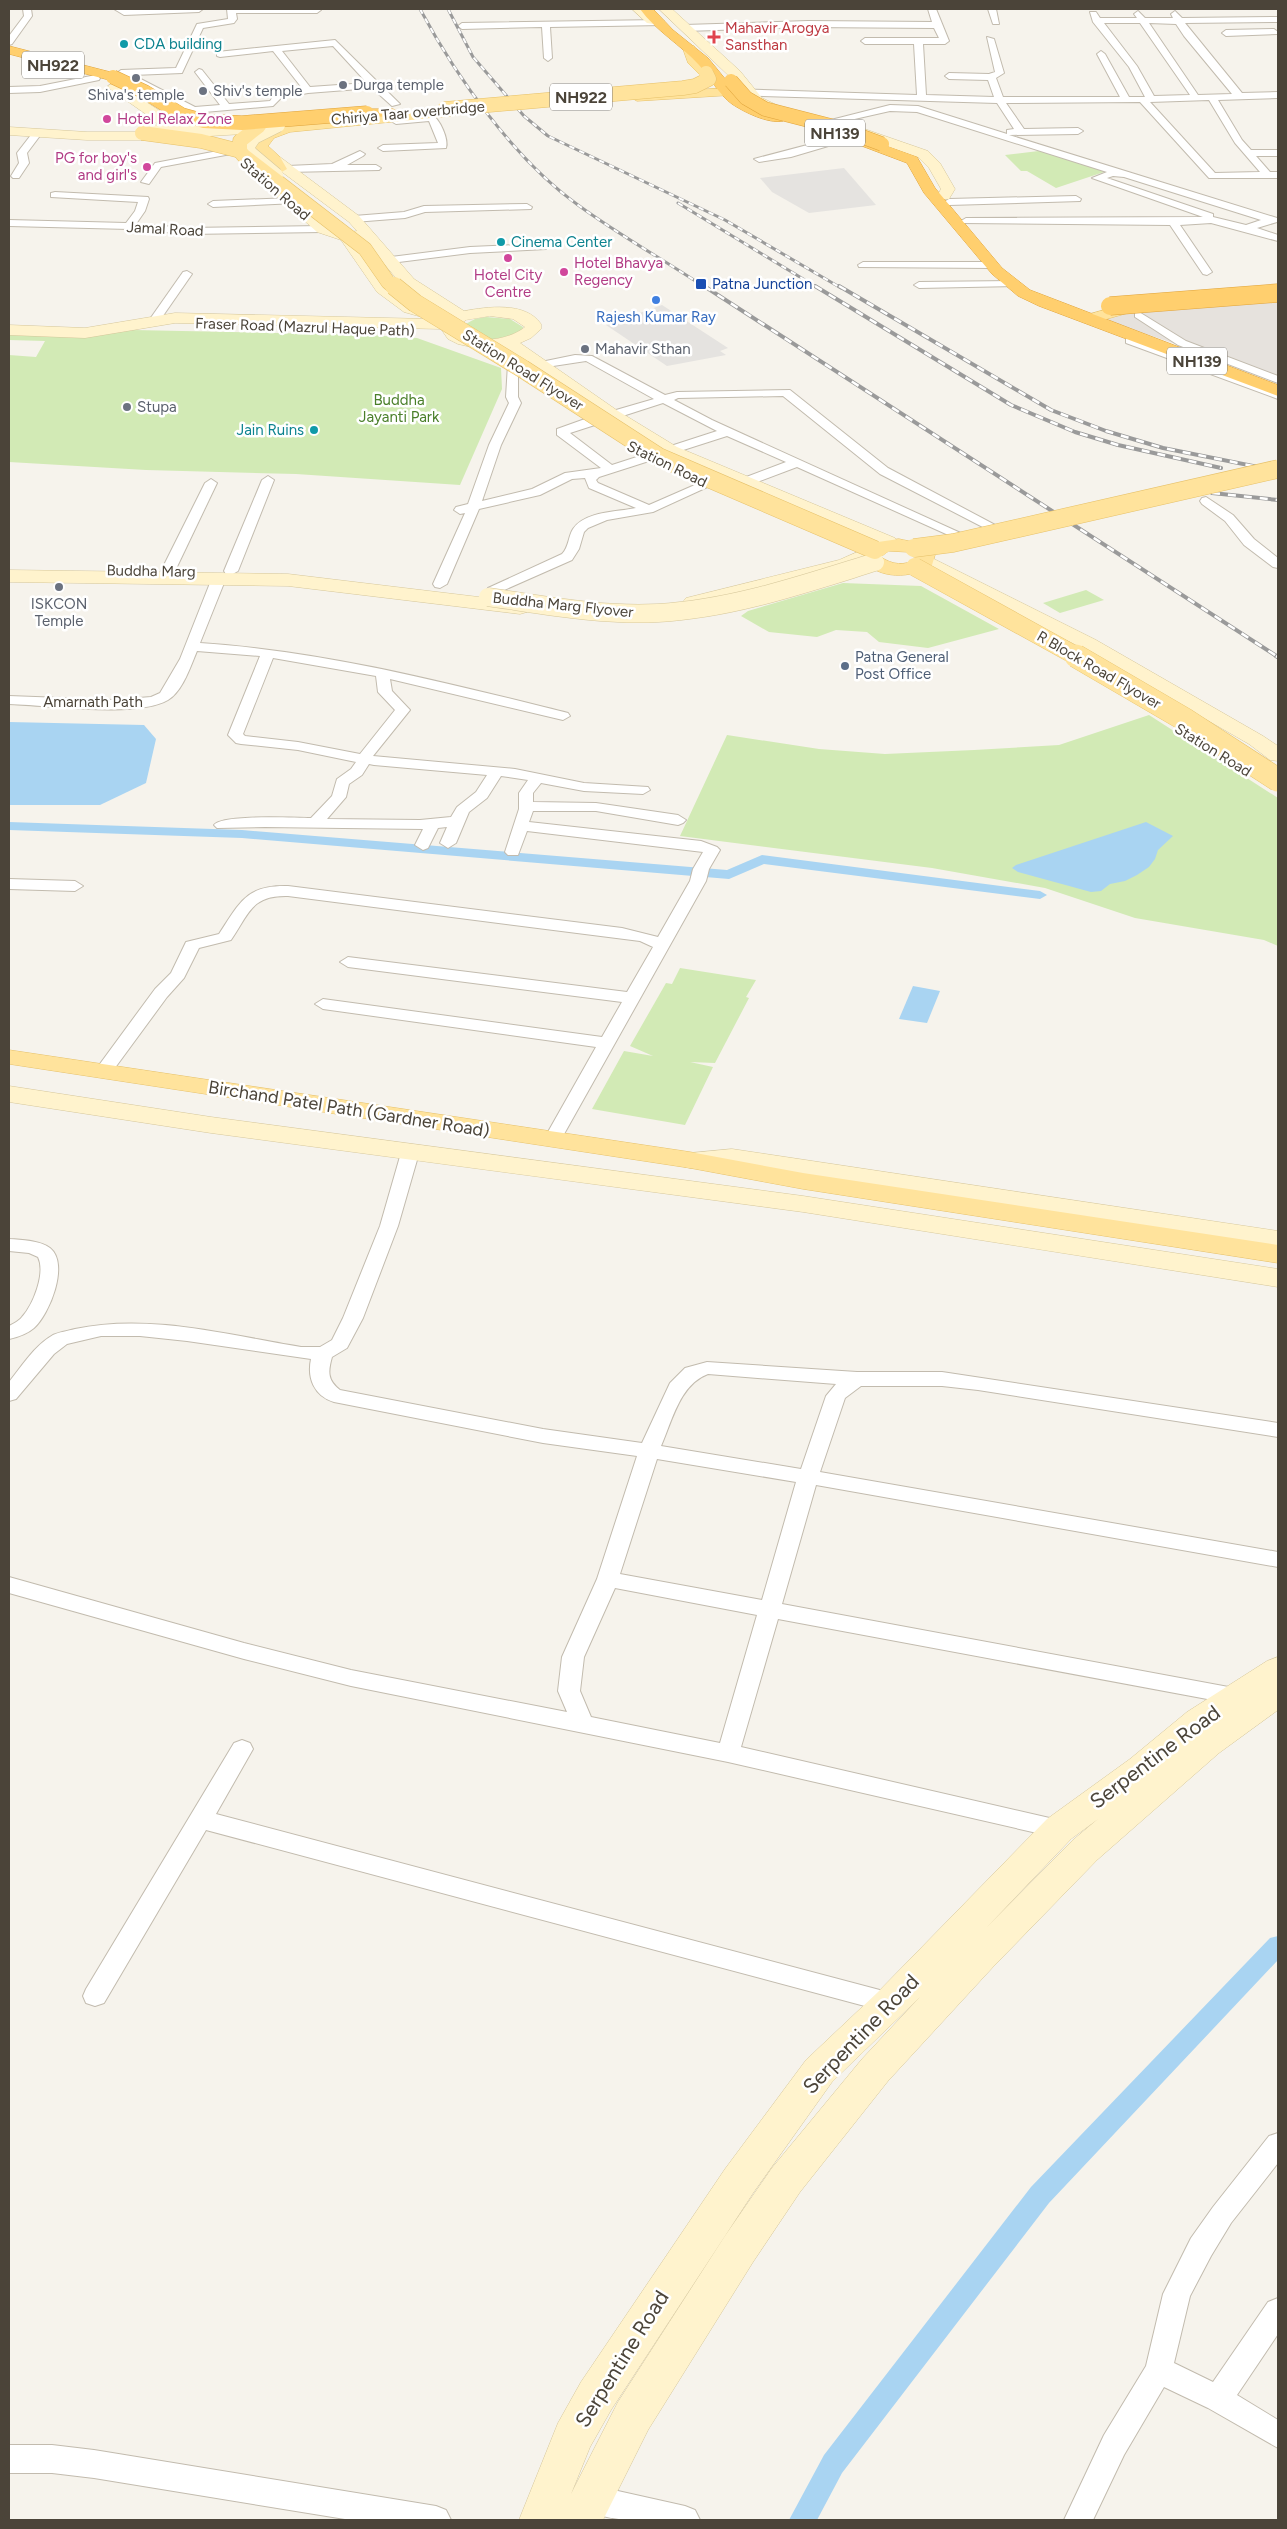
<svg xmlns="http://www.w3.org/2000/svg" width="1287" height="2529" font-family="Figtree,sans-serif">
<rect width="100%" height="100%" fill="#f6f3ec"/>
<polygon fill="#e6e2dd" points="1278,302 1278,378 1092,316 1089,313"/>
<g fill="#d2eab5">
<polygon points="1047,150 1110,170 1056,188 1027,171 1021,171 1005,155"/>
<polygon points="486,317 510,319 523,327 522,332 517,336 483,341 460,327 475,319"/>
<polygon points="133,330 369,335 417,338 501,368 502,389 460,485 296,474 146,470 9,462 9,355 36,357 45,341 9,340 9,334 94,335"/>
<polygon points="843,583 921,586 999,629 928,648 879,642 867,632 836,630 817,637 769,632 741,616 748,611"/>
<polygon points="1086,590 1104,600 1060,613 1043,603"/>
<polygon points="1149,715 1278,798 1278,946 1264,940 1135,918 1045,888 932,868 680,836 727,735 819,749 885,754 974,750 1059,745"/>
<polygon points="680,968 756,980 746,997 749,998 715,1063 690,1062 713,1067 685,1125 592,1109 624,1051 653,1056 630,1046 666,983 672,984"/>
</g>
<g fill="#e5e3e0">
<polygon points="844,168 876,205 809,213 772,192 760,178"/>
<polygon points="662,305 728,348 720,351 726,355 667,366 606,325"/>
</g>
<g fill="#a9d4f2">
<polygon points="9,722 144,725 156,739 146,783 100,805 9,805"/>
<polygon points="1146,822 1173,836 1158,850 1155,859 1149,867 1137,875 1125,881 1110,884 1101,891 1091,892 1018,872 1012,868 1016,865"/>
<polygon points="913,986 940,991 927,1023 899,1019"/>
</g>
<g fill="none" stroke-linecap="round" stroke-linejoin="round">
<g fill="#a9d4f2" fill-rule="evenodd">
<polygon points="9,822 242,830 727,870 762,855 1040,891 1047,895 1040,899 764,864 729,879 242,838 9,830"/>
<polygon points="1278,1936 1278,1960 1049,2203 842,2473 817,2520 789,2520 824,2455 1031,2187 1270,1938"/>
</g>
<g stroke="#c2bbae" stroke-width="2">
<g id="street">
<polygon points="23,9 31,9 32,16 12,44 9,45 9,36 24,16"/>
<polygon points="114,9 203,9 199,12 124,15"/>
<path d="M227,9L321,10L317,13H236L237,19L234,23L203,28L182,73L133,75L195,107L220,105L195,72L199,69L202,70L229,104L270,101L275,94L302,88L273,51L220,57L217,56V52L335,40L400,104L392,106L372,88L308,93L281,98L273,106L193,113L117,73L121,70L176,68L197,24L228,19ZM333,46L367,83L310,87L282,51Z"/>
<path d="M928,9H936L949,41L945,44H923L926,95L994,97L988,80L949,79L945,76L949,73L989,74L995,72L987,37L994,39L1004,73L996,78L1003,97H1120L1097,54L1101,51L1105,54L1129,97H1145L1129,67L1093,22L1090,12H1096L1100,18H1137L1134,14L1138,11L1145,18H1173L1171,14L1175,11L1182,18L1278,17V22L1185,23L1242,93L1278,92V98L1218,100L1242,140L1251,150H1278V156H1256L1270,172H1278V178H1209L1140,102L1006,103L1024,129L1078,128L1083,131L1078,134L1009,135L1277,218V222L1257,228L1278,235V241L1211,223L1180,225L1212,272L1207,275L1203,274L1170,225L962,223L961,221L966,218L1203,217L1092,178L1107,172L917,112L890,111L828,125L823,122L890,105L918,106L1007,134V130L1014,129L997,103L732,95L727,92L732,89L917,95L914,44H865L861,41L865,38H939L934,28L808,27L685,31L681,28L685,25L808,21L932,22ZM1104,23H1140L1190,95L1154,96L1137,66ZM1149,23L1176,24L1184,36L1232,94L1198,95ZM1209,100L1235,143L1260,172L1215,173L1150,102ZM1113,176L1124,177L1261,220L1246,225L1213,217V214L1107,178Z"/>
<polygon points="988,9 996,9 999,24 993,24"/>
<polygon points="660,20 663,21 663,25 550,27 552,58 548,61 544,58 542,27 462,29 458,26 462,23"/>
<polygon points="1274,29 1278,32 1277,34 1226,36 1222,33 1226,30"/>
<polygon points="96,75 100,78 99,80 40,92 9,93 9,87 40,86"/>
<path d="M432,115C440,119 449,140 446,148L383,151L378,148L383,145L438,143L429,121L396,124L391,121L396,118Z"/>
<polygon points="34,131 42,133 27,153 29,163 19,178 13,178 11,176 19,163 17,153"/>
<polygon points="849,134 854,137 852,139 791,157 759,162 754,159"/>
<polygon points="228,149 233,152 231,154 161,167 149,184 141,182 155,163"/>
<polygon points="360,151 365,154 363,156 347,165 376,165 381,168 379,170 288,172 283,169 288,166 332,164"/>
<polygon points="55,192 148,197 149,199 145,211 136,224 188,228 322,226 327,229 322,232 188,234 129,229 9,226 9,220 126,223 135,211 138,202 51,197 51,193"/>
<polygon points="1076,196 1081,199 1080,201 949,205 944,202 949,199"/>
<polygon points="292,198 297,201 296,203 213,207 208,204 213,201"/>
<polygon points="527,204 532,207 531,209 425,212 405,218 354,222 349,219 354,216 404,212 424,206"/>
<polygon points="542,244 547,247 546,249 470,253 391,263 386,260 391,257 470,247"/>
<polygon points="863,262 992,262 997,265 992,268 859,267 858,265"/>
<polygon points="187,271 192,274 158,323 150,323 150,319 183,272"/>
<polygon points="1013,281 1018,284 1017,286 919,288 914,285 919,282"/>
<polygon points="1139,312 1186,341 1278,376 1278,383 1178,345 1135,317 1135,313"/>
<polygon points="1130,338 1278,392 1278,399 1126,343 1126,339"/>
<path d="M575,355L592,356L665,395L677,392L790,390L888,468L1014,535L1008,539L1004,538L880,474L783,396L678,398L674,400L712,420L965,535L959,539L955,538L797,467L749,485H741L739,482L741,479L786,462L727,436L599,477L596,480L598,483L649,505L704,481L708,480L714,484L653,512L607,520L588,528L584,532L579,549L572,560L493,595L486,591L488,588L562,554C569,547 568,537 573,529C585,511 617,512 636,508L589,488L585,478L572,479L540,495L479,509L447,584L440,588L435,587L433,584L465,513L460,514L454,510L456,507L468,504L489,445L509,403L506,397L508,364L512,363L518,366V397L521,403L501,445L482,501L532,489L565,473L601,468L557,435V429L585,419L654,399L586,361L540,368L534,365L536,363ZM663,403L717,431L612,465L570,433Z"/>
<polygon points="268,476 274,480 238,571 231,575 226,574 224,571 262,480"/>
<polygon points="211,479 217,483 175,571 168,575 163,574 161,571 205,483"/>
<polygon points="1206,497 1233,515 1254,539 1278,558 1278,568 1273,567 1244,545 1225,521 1202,504 1200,501 1202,498"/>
<path d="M219,574L226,578L200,643C325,651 447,683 568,713L570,716L563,720L390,679L392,691L410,710L373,756L515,769L584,783L648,787L650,790L643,794L584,791L541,783L533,793V802L596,803L678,815L686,820L683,823L678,825L596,811H533L529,822L701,841L717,847L720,850L709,869L706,881L559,1143H547L544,1139L596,1047L323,1009L315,1004L323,999L602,1037L622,1002L348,967L340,962L348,957L627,992L653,947L640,941L288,896C251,895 249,914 231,940L199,948L184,978L167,997L109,1076H97L94,1072L155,989L171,973L186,942L219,934C240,902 246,885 288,886L622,928L658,937L690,881L693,869L703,852L527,831L518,855H508L505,852L519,809V793L528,780L501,776L487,798L469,812L456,843L448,848L440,843L447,827L438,828L428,848L423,850L415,845L423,829L265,827L217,828L214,825C222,814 295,818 311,818L332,796L337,779L351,769L356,762L298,750L241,744L236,743L228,735L260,656L197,651C191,665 183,691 168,700C138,718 46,705 9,704V696L115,700L151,697L160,693L180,659L212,578ZM273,658L376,676L378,692L395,710L360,754L298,742L245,736L243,734ZM369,764L374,765L487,775L476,792L457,807L451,817L420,820L327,819L346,797L349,784L362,775Z"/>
<polygon points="9,879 75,881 83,886 75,891 9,889"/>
<path d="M410,1148L416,1149L419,1153L398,1226L363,1318L347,1348L332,1357C328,1371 327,1380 340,1390L543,1429L642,1443L670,1383L685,1368L707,1362L857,1372H942L1278,1423V1437L978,1390L942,1386H861L845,1398L820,1472L1278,1552V1567L816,1485L782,1604L1234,1688L1242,1690L1245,1696L1242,1702L1234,1704L778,1619L741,1747L1067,1822L1071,1829L1067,1836L1059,1838L728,1762L351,1686L244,1659L9,1593V1577L244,1643L351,1670L567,1712L558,1691L562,1657L597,1579L637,1456L543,1443L334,1402C314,1396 307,1378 311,1359L187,1341L140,1336H101L67,1344L54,1354L16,1399L9,1401V1382C22,1366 35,1345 53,1335C59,1332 68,1331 75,1329C149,1313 228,1335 301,1347H320L332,1340L343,1318L380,1226L401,1153L404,1149ZM708,1374L836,1384L826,1396L801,1469L661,1446C672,1421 680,1384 708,1374ZM657,1459L796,1482L762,1600L620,1574ZM615,1588L757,1615L720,1743L591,1717L580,1691L584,1657Z"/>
<path d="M9,1239C22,1240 39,1240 50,1248C70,1264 49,1315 34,1328C27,1334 18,1337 9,1339V1326C13,1324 19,1321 22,1317C33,1305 46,1273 38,1257L29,1253L9,1251Z"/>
<polygon points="242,1740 250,1743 253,1749 216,1814 891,1993 900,1996 903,2003 900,2010 891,2013 206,1830 104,2003 95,2006 86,2003 83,1996 86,1989 234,1743"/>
<polygon points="1278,2133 1278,2163 1231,2223 1211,2256 1190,2296 1174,2363 1213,2382 1268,2302 1278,2298 1278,2334 1237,2395 1278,2420 1278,2448 1208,2408 1164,2387 1124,2455 1093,2520 1064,2520 1104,2435 1146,2366 1163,2294 1191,2238 1213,2207 1269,2136"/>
<polygon points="9,2445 52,2445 94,2450 436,2506 446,2510 451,2520 351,2520 94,2478 52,2473 9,2473"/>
<path d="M591,2485L685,2506L695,2510L700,2520C661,2523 617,2524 581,2509L577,2499L581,2489Z"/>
</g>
</g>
<g stroke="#d6c79b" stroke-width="1">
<g id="secondary">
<polygon points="632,9 645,9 655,17 665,21 659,25 647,23"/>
<polygon points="659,9 672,9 740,71 762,98 783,108 781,111 776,112 752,104 730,77"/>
<polygon points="115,82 160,111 183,133 204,140 206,143 204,146 199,147 176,140 87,140 9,135 9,127 87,132 166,132 150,117 110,89 108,86"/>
<polygon points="853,125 928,151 940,163 955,189 949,199 939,199 937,196 941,189 929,168 918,157 848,132 846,129 848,126"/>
<path d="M275,156L280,157L359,216L414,279L464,311C487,307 525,301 541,324V329L531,338L520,343L618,411L677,447L895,538L897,542L895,546H881L665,455L606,419L504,347L476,348L458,344L448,339L441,329L175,323L85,338L9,335V325L85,328L175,313L429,319L404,312L377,292L341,240L317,232L261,182L259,179L261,176H271L327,226L331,227L333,223H343L350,232L357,231L349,222L270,163L268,160ZM364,240L402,285L450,316L446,319L447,317L445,314L416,306L389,286L356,241ZM490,316L513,319L525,327C508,341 471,346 456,328L466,320Z"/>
<polygon points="862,550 869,552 871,556 869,560 853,568 693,608 686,606 683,602 686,598 839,560"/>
<polygon points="934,559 1096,640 1263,736 1278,746 1278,761 1270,760 1249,744 1082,648 927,569 924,565 927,561"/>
<polygon points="9,570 288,574 520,602 527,604 530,608 527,612 520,614 288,586 9,582"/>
<polygon points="9,1086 211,1117 803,1196 1278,1269 1278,1287 803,1212 211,1133 9,1102"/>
<polygon points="732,1149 1278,1231 1278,1247 732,1165 690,1168 681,1166 677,1160 681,1154"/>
<path d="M1278,1657V1710L1219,1753L1097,1860L993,1967L888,2081L800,2192L753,2262L648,2430L603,2520H519L558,2423L581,2382L725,2169L806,2060L878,1992L1047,1819L1130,1759L1187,1712L1267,1661ZM1098,1819L1073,1840L986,1928L1071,1839ZM920,1997L862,2059L772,2168L725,2236L618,2402L571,2494L590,2447L611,2410L753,2193L832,2082Z"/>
</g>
</g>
<g stroke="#e6c16a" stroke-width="1">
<g id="primary">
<polygon points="689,45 694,46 699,59 713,73 711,76 701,76 688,63 683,49"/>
<polygon points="728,88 733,89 735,92 733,95 637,101 630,97 637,93"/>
<polygon points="446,109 451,110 453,113 451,116 290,132 274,138 268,146 280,157 287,169 280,173 275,172 254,146 264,132 288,124"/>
<polygon points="1143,299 1149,301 1151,304 1149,307 1089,324 1081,319 1083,316"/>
<path d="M899,539C912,542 927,543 935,555L932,565C913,579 877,580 863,559L865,549L878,542ZM889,551L908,552L916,559C905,566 892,565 881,557Z"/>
<polygon points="9,1050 690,1152 803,1173 1278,1245 1278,1263 803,1189 690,1168 9,1064"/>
</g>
</g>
<g stroke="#e0a43c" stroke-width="1">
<g id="highway">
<path d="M640,9H653L673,30L708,58L740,97L761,108L783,115L785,118L783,121C768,124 744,112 732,104C719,95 710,77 699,65C681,45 656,31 640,9Z"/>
<polygon points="9,46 118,74 120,77 113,81 9,54"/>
<polygon points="367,109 393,109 400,113 393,117 362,116 360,113 362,110"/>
<polygon points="851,133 917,157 935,188 1002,268 1030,290 1278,385 1278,396 1039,306 1018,296 992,274 924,193 907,163 846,140 844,137"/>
</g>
</g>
<use href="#street" fill="#fff" fill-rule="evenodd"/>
<use href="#secondary" fill="#fff3cd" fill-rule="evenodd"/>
<use href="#primary" fill="#ffe39c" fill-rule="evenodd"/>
<use href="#highway" fill="#ffcf6e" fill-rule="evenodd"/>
<g stroke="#9a9a9a" stroke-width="3">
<g id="rail-far2">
<path d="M420,9C457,78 514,159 578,205C619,235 664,260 706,288"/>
<polyline points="448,9 473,57 524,116 548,136 725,220 841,288"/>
<polyline points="678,203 818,288"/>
</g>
</g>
<g stroke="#9a9a9a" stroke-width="4">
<g id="rail-far1">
<polyline points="704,286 1278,657"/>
<polyline points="815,286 1011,405 1075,432 1118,445 1221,468"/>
<polyline points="839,286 1051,410 1106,431 1163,448 1278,471"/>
<polyline points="1212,493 1278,500"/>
</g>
</g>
<g stroke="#9a9a9a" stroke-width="4.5">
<polyline id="rail" points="1276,656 1278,657"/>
</g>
<use href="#rail-far2" stroke="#fff" stroke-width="2" stroke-dasharray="5.5" stroke-linecap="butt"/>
<use href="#rail-far1" stroke="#fff" stroke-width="2.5" stroke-dasharray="8" stroke-linecap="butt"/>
<use href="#rail" stroke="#fff" stroke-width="3" stroke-dasharray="9" stroke-linecap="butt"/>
<g stroke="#d6c79b" stroke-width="15" stroke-linecap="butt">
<g id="secondary-bridge-far1">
<polyline points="143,133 259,126"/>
<polyline points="276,175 250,153 247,147 254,137 278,125"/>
</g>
</g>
<g stroke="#d6c79b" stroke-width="19" stroke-linecap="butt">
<path id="secondary-bridge" d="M488,597C544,605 601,616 658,613C732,609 804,584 875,562"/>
</g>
<g stroke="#e6c16a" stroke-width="15" stroke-linecap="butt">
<g id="primary-bridge-far2">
<polyline points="444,109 683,88 695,86 709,79 706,73"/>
<polyline points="259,126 240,141 240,151 243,155 365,249 388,282 395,288"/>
<polyline points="142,133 201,141 240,151"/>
</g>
</g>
<g stroke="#e6c16a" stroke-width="19" stroke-linecap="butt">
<g id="primary-bridge-far1">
<polyline points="394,286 415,303 523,369 659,457 875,550"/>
<polyline points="914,548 953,543 1278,469"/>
<polyline points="915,567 1078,657"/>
</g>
</g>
<g stroke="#e6c16a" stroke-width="24" stroke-linecap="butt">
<polyline id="primary-bridge" points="1076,656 1184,719 1278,780"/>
</g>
<g stroke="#e0a43c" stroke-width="15" stroke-linecap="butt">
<g id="highway-bridge-far1">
<polyline points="113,77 145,92 182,115 204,121 242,123 367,113"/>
<polyline points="731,81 746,98 765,109 839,128 882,144"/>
</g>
</g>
<g stroke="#e0a43c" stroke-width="19" stroke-linecap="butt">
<polyline id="highway-bridge" points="1110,306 1278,293"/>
</g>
<use href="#secondary-bridge-far1" stroke="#fff3cd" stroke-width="14"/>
<use href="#secondary-bridge" stroke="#fff3cd" stroke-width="18"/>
<use href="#primary-bridge-far2" stroke="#ffe39c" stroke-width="14"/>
<use href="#primary-bridge-far1" stroke="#ffe39c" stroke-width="18"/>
<use href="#primary-bridge" stroke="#ffe39c" stroke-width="23"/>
<use href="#highway-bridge-far1" stroke="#ffcf6e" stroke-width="14"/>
<use href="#highway-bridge" stroke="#ffcf6e" stroke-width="18"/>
</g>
<path fill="#e0444e" stroke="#fff" stroke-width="2" d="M711.5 29.5h5v5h5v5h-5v5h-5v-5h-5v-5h5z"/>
<g fill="#0f9aa8" stroke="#fff" stroke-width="2">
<circle cx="124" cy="44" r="5"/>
<circle cx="501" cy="242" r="5"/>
<circle cx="314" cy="430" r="5"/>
</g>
<g fill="#6b7280" stroke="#fff" stroke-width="2">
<circle cx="136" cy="78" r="5"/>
<circle cx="343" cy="85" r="5"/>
<circle cx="203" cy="91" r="5"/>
<circle cx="585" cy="349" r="5"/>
<circle cx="127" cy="407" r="5"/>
<circle cx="59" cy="587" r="5"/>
</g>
<g fill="#d1479c" stroke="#fff" stroke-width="2">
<circle cx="107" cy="119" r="5"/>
<circle cx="147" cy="167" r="5"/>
<circle cx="508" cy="258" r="5"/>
<circle cx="564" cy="272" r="5"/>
</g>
<rect fill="#1a4fb4" stroke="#fff" stroke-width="2" x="695" y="278" width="12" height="12" rx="2.5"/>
<circle fill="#3f7fe0" stroke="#fff" stroke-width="2" cx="656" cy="300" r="5"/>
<circle fill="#5c6f8a" stroke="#fff" stroke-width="2" cx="845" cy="666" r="5"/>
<g text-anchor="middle" stroke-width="5" stroke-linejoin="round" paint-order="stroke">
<g font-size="15" fill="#be3a42" stroke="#fff" text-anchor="start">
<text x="725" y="33">Mahavir Arogya<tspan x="725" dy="17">Sansthan</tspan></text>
</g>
<g font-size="15" fill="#0d838f" stroke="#fff" text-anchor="start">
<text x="134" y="49">CDA building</text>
<text x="511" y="247">Cinema Center</text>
<text x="304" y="435" text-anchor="end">Jain Ruins</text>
</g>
<g font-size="15" fill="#5b616d" stroke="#fff" text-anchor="start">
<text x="353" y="90">Durga temple</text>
<text x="213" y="96">Shiv's temple</text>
<text x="136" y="100" text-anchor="middle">Shiva's temple</text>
<text x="595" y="354">Mahavir Sthan</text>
<text x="137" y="412">Stupa</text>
<text x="59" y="609" text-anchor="middle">ISKCON<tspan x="59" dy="17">Temple</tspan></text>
</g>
<g font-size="15" fill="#4b4439" stroke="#fff">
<text transform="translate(408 113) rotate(-5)" y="5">Chiriya Taar overbridge</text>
<text transform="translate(275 189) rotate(41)" y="5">Station Road</text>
<text transform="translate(165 229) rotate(3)" y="5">Jamal Road</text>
<text transform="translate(305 327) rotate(2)" y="5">Fraser Road (Mazrul Haque Path)</text>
<text transform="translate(523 370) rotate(32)" y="5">Station Road Flyover</text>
<text transform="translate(667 464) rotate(26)" y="5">Station Road</text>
<text transform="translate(151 571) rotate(1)" y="5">Buddha Marg</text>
<text transform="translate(563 605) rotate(6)" y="5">Buddha Marg Flyover</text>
<text transform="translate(1099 670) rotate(30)" y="5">R Block Road Flyover</text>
<text x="93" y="707">Amarnath Path</text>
<text transform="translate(1213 750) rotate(32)" y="5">Station Road</text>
</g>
<g font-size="15" fill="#b23c85" stroke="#fff" text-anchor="start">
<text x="117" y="124">Hotel Relax Zone</text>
<text x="137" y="163" text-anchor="end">PG for boy's<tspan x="137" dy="17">and girl's</tspan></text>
<text x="574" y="268">Hotel Bhavya<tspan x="574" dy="17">Regency</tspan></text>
<text x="508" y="280" text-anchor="middle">Hotel City<tspan x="508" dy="17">Centre</tspan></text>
</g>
<g font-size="15" fill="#164399" stroke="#fff" text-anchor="start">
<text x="712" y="289">Patna Junction</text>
</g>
<g font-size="15" fill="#366cbe" stroke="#fff">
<text x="656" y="322">Rajesh Kumar Ray</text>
</g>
<g font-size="15" fill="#4a7f2a" stroke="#fff">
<text x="399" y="405">Buddha<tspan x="399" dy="17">Jayanti Park</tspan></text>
</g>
<g font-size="15" fill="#4e5e75" stroke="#fff" text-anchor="start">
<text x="855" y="662">Patna General<tspan x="855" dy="17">Post Office</tspan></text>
</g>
<g fill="#fff" stroke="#817c74" stroke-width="1">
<rect x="22" y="51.5" width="62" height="27" rx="4"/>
<rect x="550" y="83.5" width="62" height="27" rx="4"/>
<rect x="805" y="119.5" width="60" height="27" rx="4"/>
<rect x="1167" y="347.5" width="60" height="27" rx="4"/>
</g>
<g font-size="16" font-weight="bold" fill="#4b4439">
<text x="53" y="71">NH922</text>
<text x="581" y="103">NH922</text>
<text x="835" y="139">NH139</text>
<text x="1197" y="367">NH139</text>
</g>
<g font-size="18" fill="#4b4439" stroke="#fff">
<text transform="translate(349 1109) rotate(9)" y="6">Birchand Patel Path (Gardner Road)</text>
</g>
<g font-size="21" fill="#4b4439" stroke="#fff">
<text transform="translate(1155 1757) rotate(-37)" y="7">Serpentine Road</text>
<text transform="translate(861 2034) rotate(-46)" y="7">Serpentine Road</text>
<text transform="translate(622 2359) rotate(-58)" y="7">Serpentine Road</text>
</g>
</g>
<rect width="1287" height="2529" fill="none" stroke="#4b4439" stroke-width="20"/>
</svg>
